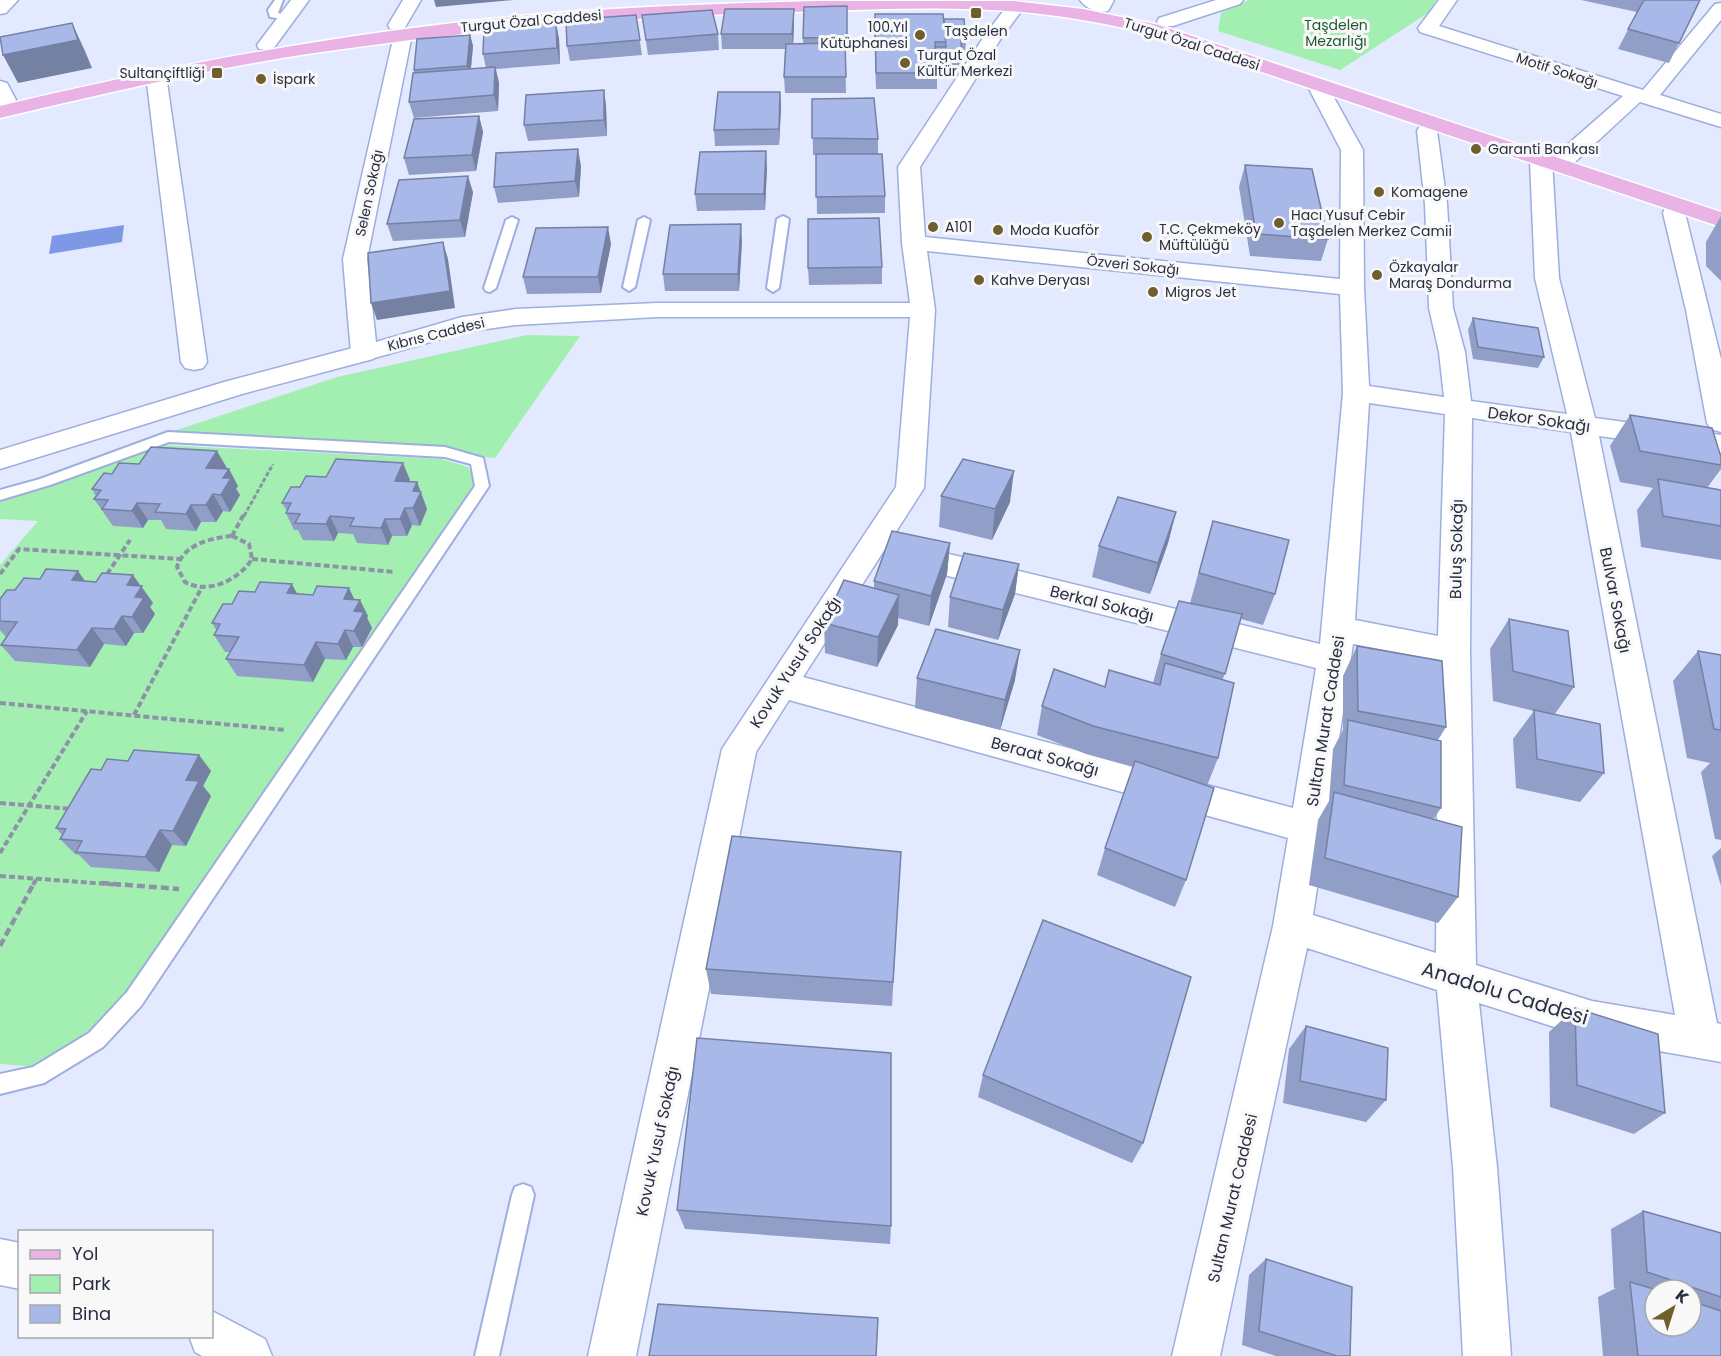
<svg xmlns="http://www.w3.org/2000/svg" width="1721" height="1356" font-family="Poppins,sans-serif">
<rect width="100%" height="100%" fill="#e3eaff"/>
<g fill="#a3eeb1">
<polygon points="1249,0 1436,0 1431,11 1340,70 1218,31 1221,13"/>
<polygon points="527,335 580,336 495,458 174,431 337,377"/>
<polygon points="162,445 441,459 468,467 477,485 137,984 96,1028 38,1067 0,1064 0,565 38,521 0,519 0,499"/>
</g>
<polygon fill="#7f98e6" points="124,225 122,242 49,254 52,236"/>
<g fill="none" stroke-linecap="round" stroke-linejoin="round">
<g stroke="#9eaede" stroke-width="4">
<g id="lane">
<polygon points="275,0 283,0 278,13 289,16 289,20 270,17 268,10"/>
<polygon points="783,216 789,219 779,288 773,292 767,288 777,219"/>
<polygon points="512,217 518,220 496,288 490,292 486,291 484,288 506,220"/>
<polygon points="644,217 650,220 635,287 629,291 623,287 638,220"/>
<polygon points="168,432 445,447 483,458 489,486 141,1006 103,1047 44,1083 0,1094 0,1074 33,1067 89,1033 127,992 475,486 471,464 445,457 169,442 50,485 0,500 0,490 40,479"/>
<polygon points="523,1184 531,1187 534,1195 499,1356 475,1356 512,1195 515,1187"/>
</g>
</g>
<g stroke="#9eaede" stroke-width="3">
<g id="street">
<polygon points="0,0 18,0 6,13 0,14"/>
<polygon points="291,0 309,0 273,49 259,49 257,45"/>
<polygon points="1439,0 1457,0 1439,26 1643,90 1715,4 1721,3 1721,20 1660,95 1721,114 1721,127 1640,102 1575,162 1567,163 1559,162 1556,157 1559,152 1623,96 1420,32 1418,28"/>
<path d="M1016,1L1022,2L1025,6L1000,40L920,167L925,237L1340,279L1341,150L1307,85L1310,81H1324L1327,85L1363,150L1364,288L1369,386L1444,397L1439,352L1429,308L1425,204L1417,131L1424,119L1431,117L1438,119L1441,123L1437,131L1447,204L1453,308L1465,352L1471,401L1567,414L1535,278L1530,160L1533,155L1541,154L1549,155L1552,160L1559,278L1595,418L1721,435V453L1599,436L1717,1023L1721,1024V1062L1592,1039L1479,1003L1497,1167L1511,1356H1463L1453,1167L1437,990L1307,948L1220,1356H1172L1273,926L1288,838L789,700L756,752L636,1356H588L722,749L896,487L910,317H657L516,325L465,332L364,361L355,359L351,353L343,259L394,35L396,31H410L412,35L367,259L376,342L462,317L516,309L657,303H910L902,243L898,167L983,38L1010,2ZM927,251L1340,294L1343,393L1320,644L904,543L893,546L889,554L893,562L904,565L1316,668L1293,808L803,677L924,488L935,310ZM1369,403L1445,414L1438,636L1355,620ZM1472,418L1571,432L1675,1015L1592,1001L1476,965L1470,651ZM1353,644L1438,660L1436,953L1313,915Z"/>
<polygon points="156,69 163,71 166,75 207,362 203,368 194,370 185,368 181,362 146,75 149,71"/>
<polygon points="0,81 7,83 16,100 13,104 0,105"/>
<polygon points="1676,198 1684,200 1687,205 1685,213 1721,359 1721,432 1711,429 1707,423 1686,310 1663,213 1668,200"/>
<polygon points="0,1239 20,1243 20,1289 0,1285"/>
<polygon points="212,1311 265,1339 272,1356 202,1356 195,1352 189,1336 212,1336"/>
</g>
</g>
<g stroke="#9eaede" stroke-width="3">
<g id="secondary">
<polygon points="403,0 421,0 404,29 390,29 388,25"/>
<path d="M1080,0H1114L1108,11C1098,13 1086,9 1080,0Z"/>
<polygon points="1216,0 1243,0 1240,4 1173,26 1159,26 1157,22 1159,18"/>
<polygon points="364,345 373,347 377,353 373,359 242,394 0,469 0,450 224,382"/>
</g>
</g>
<g stroke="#fff" stroke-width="3">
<path id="primary" d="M821,1H1014L1083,9L1159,25L1721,212V227L1146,33C1109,24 1070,17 1032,13C953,5 872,10 794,12C630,16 469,30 307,54C204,70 102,94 0,118V106C134,74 268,47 405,29C543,10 682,4 821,1Z"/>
</g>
<polyline stroke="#8d93a7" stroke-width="3" stroke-dasharray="4.5 2" stroke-linecap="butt" points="244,516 273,464"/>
<g stroke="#8d93a7" stroke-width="4" stroke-dasharray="6 3" stroke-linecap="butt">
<path d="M232,536L249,544L252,559C239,580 208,595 185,582L177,567C184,544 211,538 232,536Z"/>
<polyline points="232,536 244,514"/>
<polyline points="252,559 395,572"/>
<polyline points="0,574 19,549 181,559"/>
<polyline points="107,574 130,540"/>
<polyline points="0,703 286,730"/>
<polyline points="134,715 202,587"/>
<polyline points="0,803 71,809"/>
<polyline points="0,853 87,711"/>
<polyline points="0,876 121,885"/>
<polyline points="33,885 37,878"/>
</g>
<g stroke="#8d93a7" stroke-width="4.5" stroke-dasharray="8 4" stroke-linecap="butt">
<polyline points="101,883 179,889"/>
<polyline points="0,946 34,883"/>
</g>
<use href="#lane" fill="#fff" fill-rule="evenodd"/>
<use href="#street" fill="#fff" fill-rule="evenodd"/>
<use href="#secondary" fill="#fff" fill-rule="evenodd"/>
<use href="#primary" fill="#e9b3e5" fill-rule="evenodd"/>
</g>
<g fill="#909ec8" fill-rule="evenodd">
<polygon points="1581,0 1700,0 1669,63 1618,49 1637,12"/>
<polygon points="847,6 847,47 845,47 846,93 785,93 784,77 785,49 722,49 721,34 794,9 794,24 793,44 803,44 803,38"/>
<polygon points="636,15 642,55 570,61 567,46"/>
<polygon points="642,15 718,34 719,50 648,55"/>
<polygon points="944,19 966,41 965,52 962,52 961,68 937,68 937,89 876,89 874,29"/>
<polygon points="470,35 473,46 471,69 486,68 483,54 559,38 560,64 496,69 499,83 498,111 414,118 409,102 414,73 414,70"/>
<polygon points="604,90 606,106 607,136 528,141 524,125"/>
<polygon points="780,92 781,108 779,145 715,146 714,130"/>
<polygon points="812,99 878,139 878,154 885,196 885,213 817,214 816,155 813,155"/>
<polygon points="479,116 483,132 476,171 409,175 404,158"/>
<polygon points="1245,165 1328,239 1321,261 1250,256 1239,187"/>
<polygon points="581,166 579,197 498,203 494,187"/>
<polygon points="767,167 765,210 697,211 695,194"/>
<polygon points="473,192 465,237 393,241 387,224"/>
<polygon points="1721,216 1721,281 1706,266 1706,242"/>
<polygon points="742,241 739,291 665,291 663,274"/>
<polygon points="611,244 601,293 527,294 523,277"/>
<polygon points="882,267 882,284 809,285 808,268"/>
<polygon points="1473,318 1544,357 1538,368 1473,359 1468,330"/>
<polygon points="1630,415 1721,457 1721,469 1707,488 1721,490 1721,560 1641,547 1637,510 1653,488 1620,482 1610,446"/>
<polygon points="227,468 226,469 238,486 236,489 240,495 230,512 223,511 216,522 201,522 196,531 166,529 161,520 148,520 143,528 113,526 94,499 96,496 92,489 112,474"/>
<polygon points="410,480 409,482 417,482 427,509 420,526 412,525 407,536 392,536 388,545 357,543 353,534 338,533 334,541 303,540 298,530 294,530 286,513 287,511 282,503 300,487"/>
<polygon points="941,496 1010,502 992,540 939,527"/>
<polygon points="1176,512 1168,543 1150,594 1092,577 1099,546"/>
<polygon points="1213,521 1275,594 1263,625 1241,619 1223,679 1218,758 1207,786 1186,880 1175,907 1097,875 1105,848 1133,767 1086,754 1037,735 1042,706 1105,687 1153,683 1161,654 1190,603"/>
<polygon points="950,543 947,574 929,626 898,618 898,625 877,667 825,653 824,623 874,588 874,581"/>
<polygon points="1019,564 1015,594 998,640 948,627 950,597"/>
<polygon points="86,581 141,586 153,603 150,607 155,614 143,633 134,633 126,646 104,644 90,667 15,661 1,645 6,637 0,630 0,599 15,590"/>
<polygon points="298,594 354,599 368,616 367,618 372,628 362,647 353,647 346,660 325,659 313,682 237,676 226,659 231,652 225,652 214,635 217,631 212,623 232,604"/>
<polygon points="1509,619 1574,687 1554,715 1604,773 1580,802 1516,788 1513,739 1534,711 1493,701 1490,649"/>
<polygon points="1357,646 1446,727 1438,740 1441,808 1433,820 1458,897 1438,923 1309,885 1318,820 1329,801 1333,749 1343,730 1343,676"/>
<polygon points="1698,651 1721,655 1721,840 1715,839 1701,772 1710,763 1687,758 1673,681"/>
<polygon points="917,678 1015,680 1000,730 915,708"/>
<polygon points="199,755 211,771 203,786 211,796 186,846 172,845 159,872 91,867 79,855 75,854 60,839 62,835 56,828 101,770 128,761"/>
<polygon points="1721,848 1721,886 1712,856"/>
<polygon points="901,852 892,1006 711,994 706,969"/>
<polygon points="1575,1008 1665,1113 1634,1134 1550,1107 1549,1032"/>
<polygon points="1306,1026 1386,1100 1366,1122 1283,1103 1289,1049"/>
<polygon points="983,1075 1143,1143 1132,1163 978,1097"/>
<polygon points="677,1210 891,1226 890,1244 685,1229"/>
<path d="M1643,1211L1721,1233V1356H1603L1598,1297L1616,1288H1614L1611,1229ZM1655,1290H1691V1326Z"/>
<polygon points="1266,1259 1350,1356 1276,1356 1242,1345 1249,1275"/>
</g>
<g fill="#7581a3">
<polygon points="434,0 513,0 436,7"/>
<polygon points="794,9 794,24 793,49 792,34"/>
<polygon points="72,23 85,51 92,68 18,83 3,55"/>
<polygon points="556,23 559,38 560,64 557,48"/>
<polygon points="470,35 473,46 470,76 467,66"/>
<polygon points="495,67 499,83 498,111 494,95"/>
<polygon points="604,90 606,106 607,136 604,120"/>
<polygon points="780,92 781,108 779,145 779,129"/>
<polygon points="479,116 483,132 476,171 472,155"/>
<polygon points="578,149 581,166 579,197 575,181"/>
<polygon points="766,151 767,167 765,210 764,194"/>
<polygon points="468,176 473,192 465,237 460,220"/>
<polygon points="741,224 742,241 739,291 738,274"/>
<polygon points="608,227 611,244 601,293 598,277"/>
<polygon points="443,242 448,259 455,308 377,320 371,303"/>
<polygon points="217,451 227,468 216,485 206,468"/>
<polygon points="403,463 410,480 401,498 395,481"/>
<polygon points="229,469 238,486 236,489 240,495 230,512 221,495 223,478"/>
<polygon points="1014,471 1010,502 992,540 995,509"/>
<polygon points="417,482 427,509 420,526 413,508 413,491"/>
<polygon points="213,494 223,511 216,522 206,505"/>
<polygon points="137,503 148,520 143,528 132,511"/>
<polygon points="191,505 201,522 196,531 186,514"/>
<polygon points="405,508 412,525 407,536 400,519"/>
<polygon points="1176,512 1168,543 1150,594 1158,563"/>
<polygon points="330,516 338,533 334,541 326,524"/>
<polygon points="385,519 392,536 388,545 381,528"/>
<polygon points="950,543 947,574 929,626 931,596"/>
<polygon points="1019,564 1015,594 998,640 1003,610"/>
<polygon points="78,571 90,588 72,580"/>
<polygon points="133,575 153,603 150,607 155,614 143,633 132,617 127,585"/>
<polygon points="292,584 301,601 287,593"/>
<polygon points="349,588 357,605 360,600 368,616 367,618 372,628 362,647 354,631 344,599"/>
<polygon points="899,595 898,625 877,667 878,637"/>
<polygon points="122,616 134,633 126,646 114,629"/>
<polygon points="92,628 104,644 90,667 77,650"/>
<polygon points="345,630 353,647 346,660 338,644"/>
<polygon points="316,642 325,659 313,682 304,665"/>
<polygon points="1020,650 1015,680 1000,730 1005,700"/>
<polygon points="199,755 211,771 203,786 211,796 186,846 173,831 186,780"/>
<polygon points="160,830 172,845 159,872 145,857"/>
</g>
<g fill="#a7b8e9" stroke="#7581a3" stroke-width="1.5">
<polygon points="1644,0 1700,0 1679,43 1628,29"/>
<polygon points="847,6 847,37 803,38 804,7"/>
<polygon points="725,9 794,9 792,34 721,34"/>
<polygon points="712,10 718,34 646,40 642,15"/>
<polygon points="875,14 943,14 946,42 935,42 938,73 876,73"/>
<polygon points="636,15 640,40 567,46 566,20"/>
<polygon points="944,19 964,19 966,41 961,41 962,57 936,57 935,47 946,47"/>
<polygon points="72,23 78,40 3,55 0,37"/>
<polygon points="556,23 557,48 483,54 484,28"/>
<polygon points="470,35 467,66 414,70 417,39"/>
<polygon points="845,43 846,77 784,77 786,44"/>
<polygon points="495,67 494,95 409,102 413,73"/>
<polygon points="604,90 604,120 524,125 526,95"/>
<polygon points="718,92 780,92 779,129 714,130"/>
<polygon points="874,98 878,139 812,138 812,99"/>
<polygon points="479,116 472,155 404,158 414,119"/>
<polygon points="578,149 575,181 494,187 496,153"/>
<polygon points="766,151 764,194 695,194 700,152"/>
<polygon points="816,154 882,154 885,196 816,197"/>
<polygon points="1245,165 1312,169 1328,239 1256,234"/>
<polygon points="468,176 460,220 387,224 399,180"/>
<polygon points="879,218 882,267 808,268 808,219"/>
<polygon points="741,224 738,274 663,274 670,225"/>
<polygon points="608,227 598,277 523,277 536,228"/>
<polygon points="443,242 450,291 371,303 368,253"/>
<polygon points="1473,318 1538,328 1544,357 1478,347"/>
<polygon points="1630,415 1712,428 1721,457 1721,465 1640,451"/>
<polygon points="151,447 217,451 206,468 229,469 223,478 231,478 221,495 213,494 206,505 191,505 186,514 155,512 160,504 137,503 132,511 102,509 108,500 94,499 101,490 92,489 104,473 112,474 119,463 139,464"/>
<polygon points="336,459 403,463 395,481 417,482 413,491 421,492 413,508 405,508 400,519 385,519 381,528 350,526 354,518 330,516 326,524 295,523 300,514 286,513 291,503 282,503 291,487 300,487 306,476 326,477"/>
<polygon points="963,459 1014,471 995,509 941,496"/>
<polygon points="1658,479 1721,490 1721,526 1663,516"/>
<polygon points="1118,497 1176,512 1158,563 1099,546"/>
<polygon points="1213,521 1289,540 1275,594 1199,573"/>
<polygon points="892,531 950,543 931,596 874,581"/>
<polygon points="964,553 1019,564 1003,610 950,597"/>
<polygon points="46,569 78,571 72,580 96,582 102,573 133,575 127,585 142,586 135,597 144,598 132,617 122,616 114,629 92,628 77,650 1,645 17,622 0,621 0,599 7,590 15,590 24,578 40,579"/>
<polygon points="844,580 899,595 878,637 824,623"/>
<polygon points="260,582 292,584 287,593 313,595 317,586 349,588 344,599 360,600 354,611 364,612 354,631 345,630 338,644 316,642 304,665 226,659 239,637 214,635 220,624 212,623 223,604 232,604 239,591 255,592"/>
<polygon points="1179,601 1242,614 1225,674 1161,654"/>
<polygon points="1509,619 1568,631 1574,687 1513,671"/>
<polygon points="936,629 1020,650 1005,700 917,678"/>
<polygon points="1357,646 1442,661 1446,727 1358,711"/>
<polygon points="1698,651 1721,655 1721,730 1714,729"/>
<polygon points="1165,663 1234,683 1218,758 1093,726 1042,706 1054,669 1105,687 1109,670 1160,685"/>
<polygon points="1534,710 1600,724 1604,773 1537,759"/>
<polygon points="1348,720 1441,741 1441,808 1344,785"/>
<polygon points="134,750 199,755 186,780 199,781 173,831 160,830 145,857 76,852 82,841 60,839 66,829 56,828 91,769 101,770 107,759 128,761"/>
<polygon points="1135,761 1214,788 1186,880 1105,848"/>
<polygon points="1334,792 1462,827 1458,897 1325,858"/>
<polygon points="732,836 901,852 893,982 706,969"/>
<polygon points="1043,920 1191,977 1143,1143 983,1075"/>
<polygon points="1575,1008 1658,1034 1665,1113 1577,1085"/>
<polygon points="1306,1026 1388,1048 1386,1100 1300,1081"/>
<polygon points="697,1038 891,1053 891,1226 677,1210"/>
<polygon points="1643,1211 1721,1233 1721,1297 1647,1272"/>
<polygon points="1266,1259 1352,1287 1350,1356 1337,1356 1259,1331"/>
<polygon points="1630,1282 1657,1290 1655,1290 1655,1326 1691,1326 1691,1301 1721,1311 1721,1356 1638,1356"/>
<polygon points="658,1304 878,1318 876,1356 649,1356"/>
</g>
<g fill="#705e2c" stroke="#f8f8f8" stroke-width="2">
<rect x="970" y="7" width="12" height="12" rx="3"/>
<circle cx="920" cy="35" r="6"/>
<circle cx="905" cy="63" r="6"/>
<rect x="211" y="67" width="12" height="12" rx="3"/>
<circle cx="261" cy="79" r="6"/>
<circle cx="1476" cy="149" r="6"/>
<circle cx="1379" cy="192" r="6"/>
<circle cx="1279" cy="223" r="6"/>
<circle cx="933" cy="227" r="6"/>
<circle cx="998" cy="230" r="6"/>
<circle cx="1147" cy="237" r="6"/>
<circle cx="1377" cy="275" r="6"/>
<circle cx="979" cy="280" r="6"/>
<circle cx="1153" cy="292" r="6"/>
</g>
<g text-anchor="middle" stroke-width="6" stroke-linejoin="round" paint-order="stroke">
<g font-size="14" fill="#292f42" stroke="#f8f8f8">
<text transform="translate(531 21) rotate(-5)" y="5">Turgut Özal Caddesi</text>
<text transform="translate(1192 44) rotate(18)" y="5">Turgut Özal Caddesi</text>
<text transform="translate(1557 70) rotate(18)" y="5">Motif Sokağı</text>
<text transform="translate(369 193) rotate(-78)" y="5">Selen Sokağı</text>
<text transform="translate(1133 265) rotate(6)" y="5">Özveri Sokağı</text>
<text transform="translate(436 334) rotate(-14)" y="5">Kıbrıs Caddesi</text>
</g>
<g font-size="14" fill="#20582f" stroke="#f8f8f8">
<text x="1336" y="30">Taşdelen<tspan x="1336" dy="16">Mezarlığı</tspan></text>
</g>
<g font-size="14" fill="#292f42" stroke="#f8f8f8" text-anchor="start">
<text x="908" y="32" text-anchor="end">100.Yıl<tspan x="908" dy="16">Kütüphanesi</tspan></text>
<text x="976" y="36" text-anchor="middle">Taşdelen</text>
<text x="917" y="60">Turgut Özal<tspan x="917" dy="16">Kültür Merkezi</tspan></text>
<text x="205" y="78" text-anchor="end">Sultançiftliği</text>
<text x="273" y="84">İspark</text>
<text x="1488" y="154">Garanti Bankası</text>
<text x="1391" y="197">Komagene</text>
<text x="1291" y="220">Hacı Yusuf Cebir<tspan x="1291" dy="16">Taşdelen Merkez Camii</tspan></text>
<text x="945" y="232">A101</text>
<text x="1159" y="234">T.C. Çekmeköy<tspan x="1159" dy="16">Müftülüğü</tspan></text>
<text x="1010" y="235">Moda Kuaför</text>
<text x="1389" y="272">Özkayalar<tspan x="1389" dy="16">Maraş Dondurma</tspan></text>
<text x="991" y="285">Kahve Deryası</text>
<text x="1165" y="297">Migros Jet</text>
</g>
<g font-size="16" fill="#292f42" stroke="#f8f8f8">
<text transform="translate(1539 419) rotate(8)" y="6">Dekor Sokağı</text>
<text transform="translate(1456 549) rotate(-89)" y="6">Buluş Sokağı</text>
<text transform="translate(1616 600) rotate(79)" y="6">Bulvar Sokağı</text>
<text transform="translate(1102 603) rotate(14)" y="6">Berkal Sokağı</text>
<text transform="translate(795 662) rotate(-57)" y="6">Kovuk Yusuf Sokağı</text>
<text transform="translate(1325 721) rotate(-81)" y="6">Sultan Murat Caddesi</text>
<text transform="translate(1045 756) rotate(15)" y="6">Beraat Sokağı</text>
<text transform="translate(657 1141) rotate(-78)" y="6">Kovuk Yusuf Sokağı</text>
<text transform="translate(1232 1198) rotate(-77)" y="6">Sultan Murat Caddesi</text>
</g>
<g font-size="20" fill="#292f42" stroke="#f8f8f8">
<text transform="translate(1505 993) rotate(17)" y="7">Anadolu Caddesi</text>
</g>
</g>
<rect x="18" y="1230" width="195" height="108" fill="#f8f8f8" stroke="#a5a8af" stroke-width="1.5"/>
<rect x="30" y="1250" width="30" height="9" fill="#e9b3e5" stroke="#a5a8af" stroke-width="1.5"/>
<text x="72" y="1260" font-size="18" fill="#292f42">Yol</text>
<rect x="30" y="1275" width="30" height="18" fill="#a3eeb1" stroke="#a5a8af" stroke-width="1.5"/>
<text x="72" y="1290" font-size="18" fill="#292f42">Park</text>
<rect x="30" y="1305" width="30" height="18" fill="#a7b8e9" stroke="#a5a8af" stroke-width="1.5"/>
<text x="72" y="1320" font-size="18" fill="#292f42">Bina</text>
<g transform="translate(1673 1308) rotate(38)"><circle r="28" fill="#f8f8f8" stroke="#a5a8af" stroke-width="1.5"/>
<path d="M0-4.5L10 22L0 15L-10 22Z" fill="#705e2c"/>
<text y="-9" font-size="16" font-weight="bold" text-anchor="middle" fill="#292f42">K</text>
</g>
</svg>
